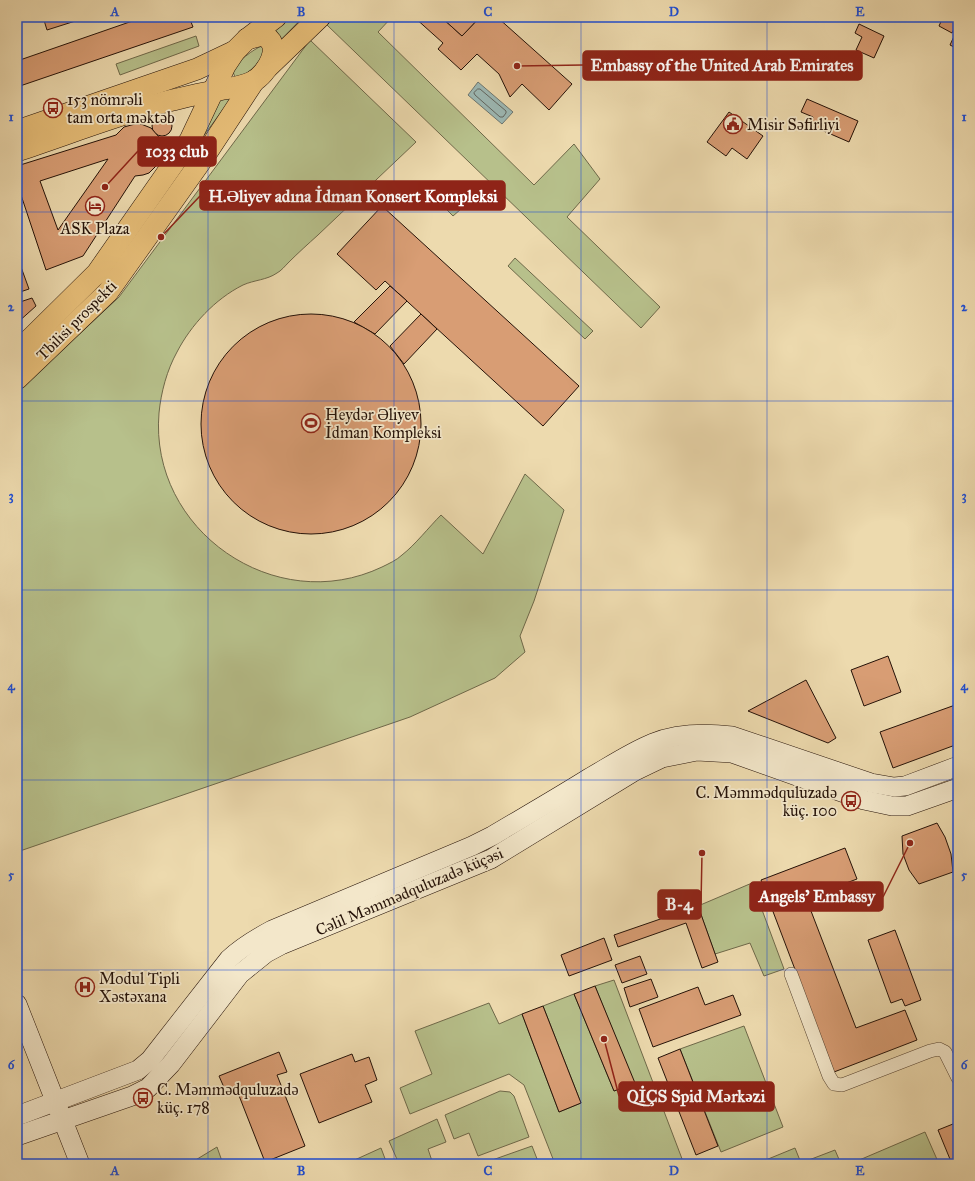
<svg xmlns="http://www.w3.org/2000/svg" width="975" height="1181" font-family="'IM FELL Great Primer',serif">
<rect width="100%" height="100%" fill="#eddaae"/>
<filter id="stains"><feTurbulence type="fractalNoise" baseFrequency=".005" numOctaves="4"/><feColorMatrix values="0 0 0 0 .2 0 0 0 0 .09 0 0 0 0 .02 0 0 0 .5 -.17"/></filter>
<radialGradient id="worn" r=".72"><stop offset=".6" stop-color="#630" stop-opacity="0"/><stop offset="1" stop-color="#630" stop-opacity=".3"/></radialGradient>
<g fill="#b7c08b" stroke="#6e6849">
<polygon points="289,17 303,17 281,40 273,28"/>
<polygon points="335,17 392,17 378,32 534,185 574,144 600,179 567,217 660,307 641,328 327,25"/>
<polygon points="196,36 199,46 120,75 116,64"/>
<path d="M310,40L416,142C383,173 351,204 318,235C308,244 298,253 289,262C285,266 281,271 277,273C267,280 254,280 243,285C215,299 191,325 177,352C167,370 161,392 159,413C149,530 275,618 382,567C388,564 397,560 402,555C415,545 429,527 441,515L483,554L525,474L564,510L534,601L520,636L525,652L495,678L410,717L17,852V392L119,297Z"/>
<path d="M262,46L265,48L262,62L242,78L235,77C234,74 233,73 233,70C235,63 255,48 262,46Z"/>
<polygon points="233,96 199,142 221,97"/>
<polygon points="434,182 461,209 453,216 426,189"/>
<polygon points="515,258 593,331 585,339 508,266"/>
<polygon points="752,883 784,969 764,976 750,943 715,954 698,906"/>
<polygon points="614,980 684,1164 555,1164 524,1085 509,1074 410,1114 400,1088 432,1074 415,1031 489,1003 499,1024 522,1014 559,1112 581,1103 543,1006 574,994 614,1091 634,1083 595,986"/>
<polygon points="744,1026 783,1127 721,1152 680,1049"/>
<polygon points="500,1091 510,1092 514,1096 529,1137 478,1156 469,1133 454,1139 445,1115"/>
<polygon points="437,1119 446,1142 428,1149 433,1164 399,1164 389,1141"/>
<polygon points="925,1132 939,1164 858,1164 857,1161"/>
<polygon points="532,1146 539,1164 481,1164"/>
<polygon points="217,1147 223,1164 189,1164"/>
<polygon points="381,1148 387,1164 348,1164 348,1163"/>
<polygon points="795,1148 801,1163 835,1150 841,1164 756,1164"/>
</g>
<polygon fill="#9cb8b4" stroke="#6c756f" points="478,82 513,112 502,124 468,95"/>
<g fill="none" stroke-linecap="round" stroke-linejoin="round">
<polygon stroke="#60645e" stroke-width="1" points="478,89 480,89 506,111 506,113 503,117 500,117 475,95 474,93"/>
</g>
<g fill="#d89d74" stroke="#241107" fill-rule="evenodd">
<polygon points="43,17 88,17 47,30"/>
<polygon points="144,17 189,17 193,27 17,87 17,61"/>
<polygon points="414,17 441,17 462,36 480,17 497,17 572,84 549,110 522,84 510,97 499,74 477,54 461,70 438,49 443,43"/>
<polygon points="441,17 480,17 462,36"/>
<polygon points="943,17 957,23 952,33 939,26"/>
<polygon points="859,24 884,36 874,58 856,50 862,37 855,33"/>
<polygon points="956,32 958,33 958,49 950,45"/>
<polygon points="807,99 858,121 849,142 810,125 813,117 801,112"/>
<polygon points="729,112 763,136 747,159 732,148 726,156 707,142"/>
<circle cx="162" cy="126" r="10"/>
<path d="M135,124H141L151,128L159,137L163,147L162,156L159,163L149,173L143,175L135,176L83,256L46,270L17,183V166L116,135L124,127ZM108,159L58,230L40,181Z"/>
<polygon points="382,206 579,386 543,426 385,281 376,290 337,254"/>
<polygon points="17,256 29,289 17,293"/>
<polygon points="390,286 407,301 375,334 354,322"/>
<polygon points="32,298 36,306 17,323 17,303"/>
<circle cx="311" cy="424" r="110"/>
<polygon points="421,314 437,329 404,364 390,346"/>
<polygon points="888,656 901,692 864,706 851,670"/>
<polygon points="806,680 836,738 828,743 748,711"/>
<polygon points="958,704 958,744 893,768 880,732"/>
<polygon points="937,823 945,837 951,854 953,872 919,884 909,870 903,854 902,836"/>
<polygon points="845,848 857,879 806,898 856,1028 905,1010 917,1040 834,1072 761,880"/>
<polygon points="698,906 718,962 702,968 686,923 618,947 614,935"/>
<polygon points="895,930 921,1000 905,1006 902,999 891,1003 868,940"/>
<polygon points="604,938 612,960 569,976 561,955"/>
<polygon points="640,956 647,974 622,983 615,965"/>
<polygon points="651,979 658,997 630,1007 624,988"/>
<polygon points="595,986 635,1083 614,1091 574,994"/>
<polygon points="698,987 705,1005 733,995 741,1015 653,1047 639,1009"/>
<polygon points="543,1006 581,1103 559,1112 522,1014"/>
<polygon points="680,1049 718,1146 696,1155 658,1058"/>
<polygon points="279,1052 287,1072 277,1075 305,1146 265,1162 236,1088 226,1092 219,1076"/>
<polygon points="352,1054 355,1062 369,1057 377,1080 365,1085 372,1102 319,1123 300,1074"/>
<polygon points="958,1122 958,1164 952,1164 938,1130"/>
</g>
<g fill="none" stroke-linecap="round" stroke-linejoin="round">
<g stroke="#564331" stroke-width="14">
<polyline id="street" points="791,974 829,1076 834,1084 842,1085 930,1051 939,1049 945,1052 958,1078"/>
</g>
<g stroke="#241107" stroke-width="20">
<g id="secondary">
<polyline points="17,1004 80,1164"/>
<path d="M17,1116L138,1070L150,1060L229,959C242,947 257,938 272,930L472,846L492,836C524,817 557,798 589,778C610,766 631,752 653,743C678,733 706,733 732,736L871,783L894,787L905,786L958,766"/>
<polyline points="17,1136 132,1096 148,1088 171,1064 240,974 266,953 281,945 491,859 635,771 662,758 697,751 732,753 864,800 892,806 907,806 958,788"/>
</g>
</g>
<g stroke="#241107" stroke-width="22">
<g id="primary">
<polyline points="267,68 320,17"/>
<polyline points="17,131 197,69 235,51"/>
<path d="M17,151C65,135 112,117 161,103C178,99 196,94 214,91C227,88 240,88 252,82C268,74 285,43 262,35L247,39"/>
<polyline points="17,352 97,273 190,140 225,66 235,51 247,39 276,17"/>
<polyline points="17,379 108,292 204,157 254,81"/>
</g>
</g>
<use href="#street" stroke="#f3e7ca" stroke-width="13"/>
<use href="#secondary" stroke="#f3e7ca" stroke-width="19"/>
<use href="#primary" stroke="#e6bd77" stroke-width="21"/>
</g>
<path fill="none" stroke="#1d4ed8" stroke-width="1" stroke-opacity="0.55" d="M208,17V1164M394,17V1164M581,17V1164M767,17V1164M17,212H958M17,401H958M17,590H958M17,780H958M17,970H958"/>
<defs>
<g id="bus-ring" transform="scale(1)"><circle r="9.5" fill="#f3e7ca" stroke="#8f2418" stroke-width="1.5"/><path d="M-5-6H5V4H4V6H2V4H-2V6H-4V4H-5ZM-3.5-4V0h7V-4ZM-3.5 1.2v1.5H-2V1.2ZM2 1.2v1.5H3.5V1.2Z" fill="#8f2418"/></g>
<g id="civic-ring" transform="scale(1)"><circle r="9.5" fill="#f3e7ca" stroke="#8f2418" stroke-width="1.5"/><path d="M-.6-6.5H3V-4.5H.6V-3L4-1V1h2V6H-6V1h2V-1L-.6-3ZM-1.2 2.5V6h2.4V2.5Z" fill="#8f2418"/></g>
<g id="hotel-ring" transform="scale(1)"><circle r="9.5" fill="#f3e7ca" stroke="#8f2418" stroke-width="1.5"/><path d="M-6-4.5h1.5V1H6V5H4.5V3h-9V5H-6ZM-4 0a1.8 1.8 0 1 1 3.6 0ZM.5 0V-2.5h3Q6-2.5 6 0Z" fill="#8f2418"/></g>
<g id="stadium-ring" transform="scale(1)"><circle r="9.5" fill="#f3e7ca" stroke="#8f2418" stroke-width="1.5"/><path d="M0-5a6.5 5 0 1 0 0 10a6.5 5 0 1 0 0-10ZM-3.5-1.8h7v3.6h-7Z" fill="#8f2418"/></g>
<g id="hospital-ring" transform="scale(1)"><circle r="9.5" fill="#f3e7ca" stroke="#8f2418" stroke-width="1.5"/><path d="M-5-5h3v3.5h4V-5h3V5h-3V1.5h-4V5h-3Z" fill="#8f2418"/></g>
</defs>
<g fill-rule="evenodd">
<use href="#bus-ring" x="53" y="108"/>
<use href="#civic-ring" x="733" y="124"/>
<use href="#hotel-ring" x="95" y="206"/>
<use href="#stadium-ring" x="311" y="423"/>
<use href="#bus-ring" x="851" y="801"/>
<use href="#hospital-ring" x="85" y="987"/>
<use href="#bus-ring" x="143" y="1098"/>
</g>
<g text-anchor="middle" stroke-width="3.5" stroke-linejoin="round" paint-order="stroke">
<g font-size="16" fill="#241107" stroke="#f3e7ca" text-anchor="start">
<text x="67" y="105">153 nömrəli<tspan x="67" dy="18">tam orta məktəb</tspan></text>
<text x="747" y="130">Misir Səfirliyi</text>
<text x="95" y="234" text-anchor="middle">ASK Plaza</text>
<text x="325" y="420">Heydər Əliyev<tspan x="325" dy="18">İdman Kompleksi</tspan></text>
<text x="837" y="798" text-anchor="end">C. Məmmədquluzadə<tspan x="837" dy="18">küç. 100</tspan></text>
<text x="99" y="984">Modul Tipli<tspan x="99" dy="18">Xəstəxana</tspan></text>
<text x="157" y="1095">C. Məmmədquluzadə<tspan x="157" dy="18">küç. 178</tspan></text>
</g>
<g font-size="16" fill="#241107" stroke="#f3e7ca">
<text transform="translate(76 320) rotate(-45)" y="6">Tbilisi prospekti</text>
<text transform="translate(409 891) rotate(-23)" y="6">Cəlil Məmmədquluzadə küçəsi</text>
</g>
</g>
<path fill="none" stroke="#8f2418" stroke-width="1.5" d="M517 66L583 65M105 187L138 151M161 237L200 196M910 843L883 897M702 853L701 904M604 1039L619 1096"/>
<g fill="#8f2418" stroke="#f3e7ca" stroke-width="1.5">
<circle cx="517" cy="66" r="4"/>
<circle cx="105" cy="187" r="4"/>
<circle cx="161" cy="237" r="4"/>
<circle cx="910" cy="843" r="4"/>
<circle cx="702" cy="853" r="4"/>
<circle cx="604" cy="1039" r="4"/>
</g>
<g fill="#8f2418" stroke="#8f2418" stroke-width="1.5">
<rect x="583" y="51" width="279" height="29" rx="4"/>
<rect x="138" y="137" width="78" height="29" rx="4"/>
<rect x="200" y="181" width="305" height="29" rx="4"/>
<rect x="750" y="882" width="133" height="29" rx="4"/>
<rect x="658" y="890" width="43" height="29" rx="4"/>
<rect x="619" y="1082" width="155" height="29" rx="4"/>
</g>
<g font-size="17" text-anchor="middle" font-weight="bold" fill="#fff">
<text x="722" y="71">Embassy of the United Arab Emirates</text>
<text x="177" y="157">1033 club</text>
<text x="353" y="202">H.Əliyev adına İdman Konsert Kompleksi</text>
<text x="817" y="902">Angels’ Embassy</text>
<text x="679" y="910">B-4</text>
<text x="696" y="1102">QİÇS Spid Mərkəzi</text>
</g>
<rect width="975" height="1181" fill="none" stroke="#eddaae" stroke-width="44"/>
<rect x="22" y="22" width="931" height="1137" fill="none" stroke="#1d4ed8" stroke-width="1.5"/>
<g font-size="13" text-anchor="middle" font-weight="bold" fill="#1d4ed8">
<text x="115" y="16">A</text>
<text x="301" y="16">B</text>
<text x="488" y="16">C</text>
<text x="674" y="16">D</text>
<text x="860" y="16">E</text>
<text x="11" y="121">1</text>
<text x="964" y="121">1</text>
<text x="11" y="311">2</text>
<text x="964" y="311">2</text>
<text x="11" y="500">3</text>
<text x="964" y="500">3</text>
<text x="11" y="690">4</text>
<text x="964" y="690">4</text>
<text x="11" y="879">5</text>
<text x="964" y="879">5</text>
<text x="11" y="1069">6</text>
<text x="964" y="1069">6</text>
<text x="115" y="1175">A</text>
<text x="301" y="1175">B</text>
<text x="488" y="1175">C</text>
<text x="674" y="1175">D</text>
<text x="860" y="1175">E</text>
</g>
<rect width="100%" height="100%" filter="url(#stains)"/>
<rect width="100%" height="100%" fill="url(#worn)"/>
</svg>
